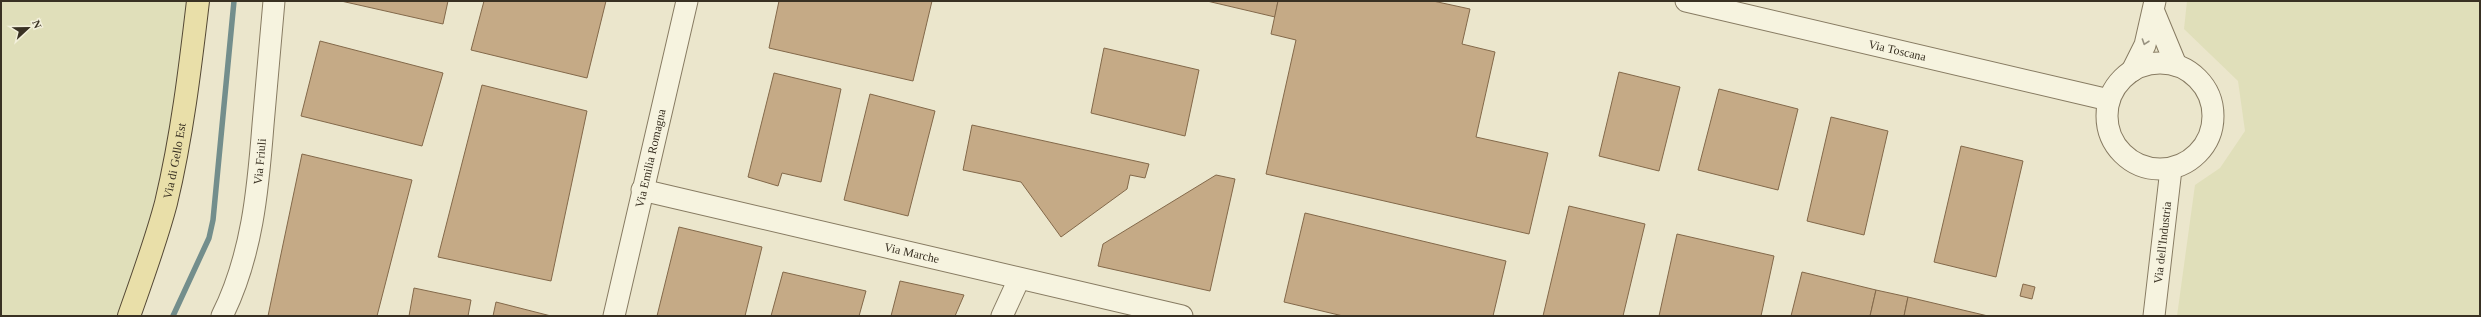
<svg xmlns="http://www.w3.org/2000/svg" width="2481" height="317" font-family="'Times New Roman',serif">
<rect width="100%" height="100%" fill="#ebe6cc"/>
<g fill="#e0dfba">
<polygon points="1,1 188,1 175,113 145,239 118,316 1,316"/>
<polygon points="2187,1 2480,1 2480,316 2177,316 2195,185 2220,168 2245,131 2238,81 2184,29"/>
</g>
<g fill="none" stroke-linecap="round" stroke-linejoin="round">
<polyline stroke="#738e8c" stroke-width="5.5" points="173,316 209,238 213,220 234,1"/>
</g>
<g fill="#c5aa86" stroke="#83694a">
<polygon points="341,1 448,1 443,24"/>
<polygon points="484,1 606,1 587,78 471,50"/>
<polygon points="779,1 932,1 913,81 769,48"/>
<polygon points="1207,1 1278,1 1275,17"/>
<polygon points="1278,1 1433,1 1470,9 1462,44 1495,52 1476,137 1548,153 1529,234 1266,174 1296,40 1271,34"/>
<polygon points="320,41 443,73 422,146 301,116"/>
<polygon points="1104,48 1199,70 1185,136 1091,113"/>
<polygon points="1619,72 1680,87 1659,171 1599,156"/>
<polygon points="774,73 841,89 821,182 782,173 778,186 748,177"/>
<polygon points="482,85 587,111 551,281 438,257"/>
<polygon points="1719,89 1798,109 1778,190 1698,170"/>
<polygon points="870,94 935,111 908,216 844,200"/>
<polygon points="1831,117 1888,131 1864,235 1807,221"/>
<polygon points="972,125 1149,164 1145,178 1130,175 1127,189 1061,237 1021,182 963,170"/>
<polygon points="1961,146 2023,161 1996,277 1934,262"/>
<polygon points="302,154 412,180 377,316 268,316"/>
<polygon points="1216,175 1235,179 1210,291 1098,266 1103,244"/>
<polygon points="1569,206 1645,224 1623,316 1543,316"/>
<polygon points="1305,213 1506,261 1493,316 1343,316 1284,302"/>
<polygon points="679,227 762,247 745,316 657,316"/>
<polygon points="1677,234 1774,256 1761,316 1659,316"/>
<polygon points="783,272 866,291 859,316 771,316"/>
<polygon points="1802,272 1876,290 1870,316 1791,316"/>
<polygon points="900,281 964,295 955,316 891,316"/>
<polygon points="2023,284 2035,287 2032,299 2020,296"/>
<polygon points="414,288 471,300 468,316 409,316"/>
<polygon points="1876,290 1908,297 1904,316 1870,316"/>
<polygon points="1908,297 1988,316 1904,316"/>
<polygon points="496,302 551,316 493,316"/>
</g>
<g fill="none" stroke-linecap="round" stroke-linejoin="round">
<g stroke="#877b62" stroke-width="23">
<g id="minor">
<path id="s1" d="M1686,1L2109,100"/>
<polyline points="2154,12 2176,65"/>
<circle cx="2160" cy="116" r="53"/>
<polyline points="2132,71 2145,45 2155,1"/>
<path id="s2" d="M642,190L1182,316"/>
<path id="s3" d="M222,316C252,256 258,190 263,125C267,84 270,42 274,1"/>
<path id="s4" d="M614,316L687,1"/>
<polyline points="1002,316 1019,279"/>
<path id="s5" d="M2154,316L2171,169"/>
</g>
</g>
<g stroke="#554935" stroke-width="24">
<g id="major">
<path id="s6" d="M129,316C142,279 156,241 166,203C182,136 190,69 198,1"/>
</g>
</g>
<use href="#minor" stroke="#f6f3df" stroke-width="21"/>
<use href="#major" stroke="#e9dfa9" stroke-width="22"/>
</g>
<defs><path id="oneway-chevron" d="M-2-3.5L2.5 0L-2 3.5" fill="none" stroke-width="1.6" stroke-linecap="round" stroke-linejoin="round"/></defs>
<use stroke="#989281" href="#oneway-chevron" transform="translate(2145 42) rotate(109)"/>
<g text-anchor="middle" stroke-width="3" stroke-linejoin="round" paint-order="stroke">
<g font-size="12" fill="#393123" stroke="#f3f0db">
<text dy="4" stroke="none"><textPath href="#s1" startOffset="217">Via Toscana</textPath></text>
<text dy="4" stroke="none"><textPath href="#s4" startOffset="162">Via Emilia Romagna</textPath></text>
<text dy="4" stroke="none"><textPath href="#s6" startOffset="162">Via di Gello Est</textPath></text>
<text dy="4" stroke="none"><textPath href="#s3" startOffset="160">Via Friuli</textPath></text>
<text dy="4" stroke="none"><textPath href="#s5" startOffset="74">Via dell'Industria</textPath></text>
<text dy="4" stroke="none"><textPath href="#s2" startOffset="277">Via Marche</textPath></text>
</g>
</g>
<rect width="2481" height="317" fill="none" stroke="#393123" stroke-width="4"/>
<g transform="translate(28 28) rotate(68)" stroke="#f3f0db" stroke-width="3" paint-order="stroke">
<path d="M0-3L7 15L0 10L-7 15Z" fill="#393123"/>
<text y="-6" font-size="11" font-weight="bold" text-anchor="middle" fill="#393123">N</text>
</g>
</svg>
